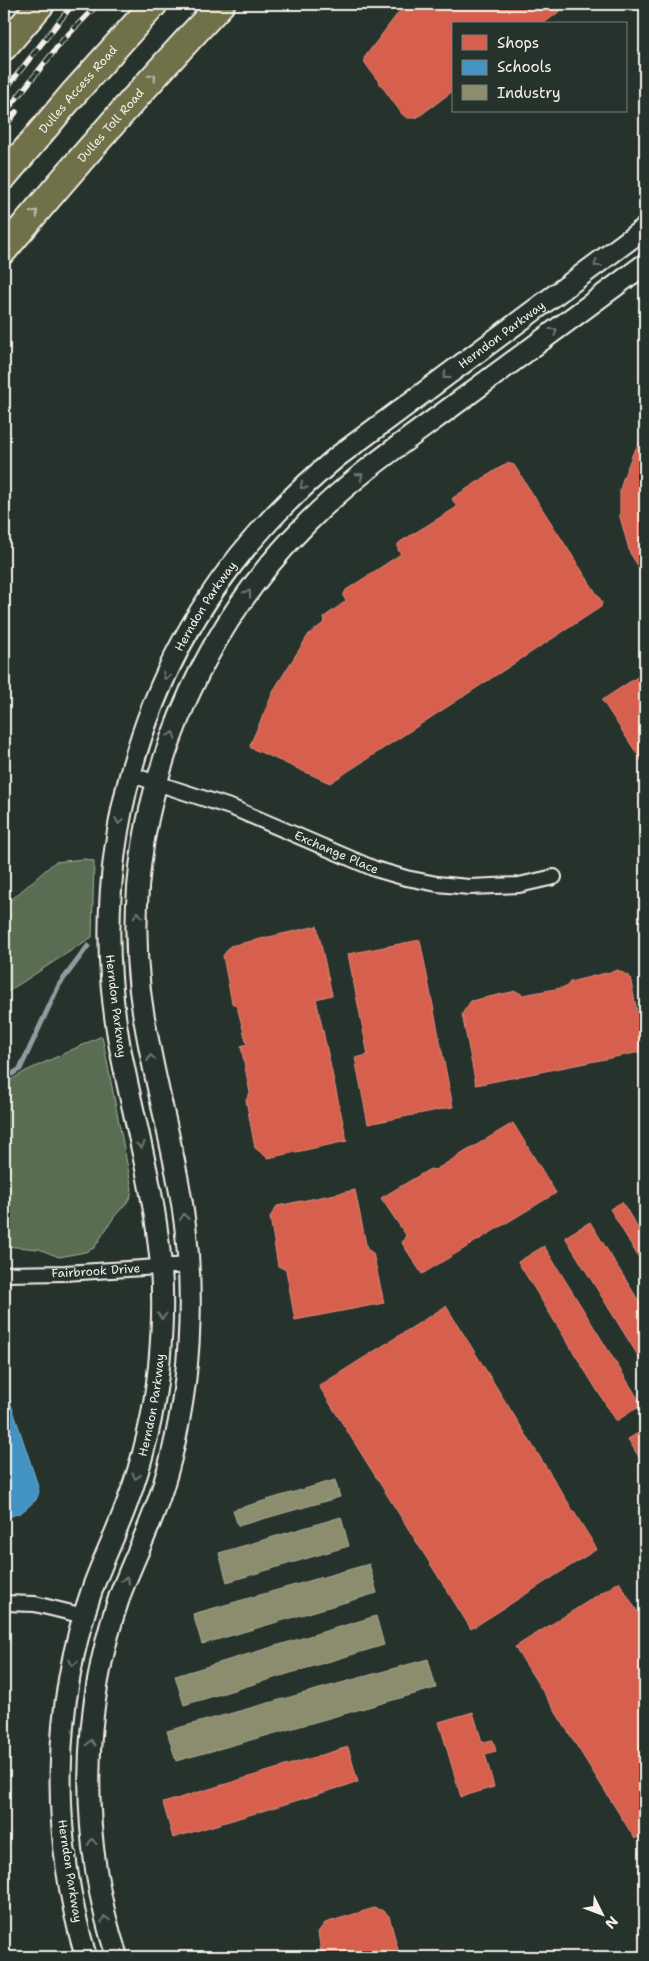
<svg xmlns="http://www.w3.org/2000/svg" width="649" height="1961" font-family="'Shantell Sans',sans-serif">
<rect width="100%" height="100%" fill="#26332d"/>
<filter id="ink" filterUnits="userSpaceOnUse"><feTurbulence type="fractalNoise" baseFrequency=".02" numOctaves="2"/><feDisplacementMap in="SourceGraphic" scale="10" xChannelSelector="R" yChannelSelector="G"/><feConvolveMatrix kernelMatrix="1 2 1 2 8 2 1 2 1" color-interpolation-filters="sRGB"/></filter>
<g filter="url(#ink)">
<g fill="#586d51" stroke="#a6af9c">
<polygon points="84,859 94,861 92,937 4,994 4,906 55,862"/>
<polygon points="102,1036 132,1189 130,1199 114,1217 94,1248 85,1252 59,1257 39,1249 4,1246 4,1084 26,1071"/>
</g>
<g fill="#d6604d" stroke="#df8c7c">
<polygon points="405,4 569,4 543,24 453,24 453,91 418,117 412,118 407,118 402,114 365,63 364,58"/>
<polygon points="645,435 645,577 630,553 620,517 620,490 623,479 633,453"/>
<polygon points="507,463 514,465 602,602 601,607 330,783 251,748 250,745 275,688 309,634 325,622 324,617 346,601 343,596 346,590 401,554 398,550 398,544 400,542 457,507 452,499 454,497"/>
<polygon points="645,672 645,766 602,700"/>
<polygon points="317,926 332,995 316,999 347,1141 268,1158 255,1148 246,1100 250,1093 241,1046 247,1044 237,1007 232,1003 223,956 230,946"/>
<polygon points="420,940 453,1107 368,1124 355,1058 368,1055 348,954"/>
<polygon points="618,970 630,977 645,1051 476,1085 462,1014 471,1001 516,991 523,995 566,987 570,982"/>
<polygon points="513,1123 556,1193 422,1274 402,1243 406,1235 381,1198 430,1169 435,1170"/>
<polygon points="355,1190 367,1249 373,1253 384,1303 295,1320 286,1270 278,1266 270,1217 277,1206"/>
<polygon points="622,1202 645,1240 645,1268 610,1209"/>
<polygon points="590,1222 645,1311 645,1367 565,1237"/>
<polygon points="544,1246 642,1405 616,1421 518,1262"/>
<polygon points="446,1306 597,1549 471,1629 319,1386"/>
<polygon points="645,1429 645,1467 628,1439"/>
<polygon points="619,1582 645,1624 645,1833 635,1839 515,1647"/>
<polygon points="473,1712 482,1742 493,1740 496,1751 485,1754 494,1787 461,1797 439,1722"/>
<polygon points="348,1747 358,1782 173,1838 163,1803"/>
<polygon points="374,1908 384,1911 389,1916 400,1957 316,1957 321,1952 318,1932 325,1923"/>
</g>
<polygon fill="#4393c3" stroke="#78afce" points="4,1383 37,1483 39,1492 36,1500 22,1512 4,1519"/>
<g fill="#8c8c6e" stroke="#abaa93">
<polygon points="335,1480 340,1497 238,1526 233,1510"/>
<polygon points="341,1517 349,1546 227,1582 219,1553"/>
<polygon points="369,1564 377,1593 202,1644 193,1614"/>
<polygon points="376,1616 384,1645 184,1705 175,1676"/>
<polygon points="428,1659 436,1688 176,1761 167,1731"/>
</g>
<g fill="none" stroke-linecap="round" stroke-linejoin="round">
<polyline stroke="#8f9da0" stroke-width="5" points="4,1079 20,1069 59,985 88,946"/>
<g stroke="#f4f1e8" stroke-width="18">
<g id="minor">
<path id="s1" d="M129,774L233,808L375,869L406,878L437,884L469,887L519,885L554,877"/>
<path id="s2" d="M4,1274L65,1273L189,1265"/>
<polyline points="4,1603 35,1604 84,1616"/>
</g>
</g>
<g stroke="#f4f1e8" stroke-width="24">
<g id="secondary">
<path id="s3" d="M86,1957C51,1838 51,1706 93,1587C103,1560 116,1533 126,1506C143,1461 154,1414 159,1366C163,1324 164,1281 158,1238C150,1172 131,1108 119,1042C87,860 137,668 262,529C285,503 310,480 337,457L645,228"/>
<path d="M117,1957C79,1841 80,1712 120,1595C130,1568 143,1542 153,1515C170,1472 179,1428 185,1383C193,1316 191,1247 178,1181C166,1117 148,1055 140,991C120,820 187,644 307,523C350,479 401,444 450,408C515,360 580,312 645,264"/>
</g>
</g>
<g stroke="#f4f1e8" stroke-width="30">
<g id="motorway">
<polyline points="4,47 41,4"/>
<path id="s4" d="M4,176L74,93L154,4"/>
<path id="s5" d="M4,250C74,166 146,84 221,4"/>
</g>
</g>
<use href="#minor" stroke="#26332d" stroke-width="14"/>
<use href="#secondary" stroke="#26332d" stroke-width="20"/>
<use href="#motorway" stroke="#70704a" stroke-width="26"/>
<g stroke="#f4f1e8" stroke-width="5.5">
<g id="rail">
<polyline points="4,91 73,4"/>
<polyline points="4,114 63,40 98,4"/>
<polyline points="4,128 16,112"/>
</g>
</g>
<use href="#rail" stroke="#26332d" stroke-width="4" stroke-dasharray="11" stroke-linecap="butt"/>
</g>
<defs><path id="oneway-chevron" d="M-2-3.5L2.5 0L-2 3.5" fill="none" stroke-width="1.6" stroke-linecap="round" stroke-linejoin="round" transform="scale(1.25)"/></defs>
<g stroke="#bfbda9">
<use href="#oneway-chevron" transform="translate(153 77) rotate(-49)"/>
<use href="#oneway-chevron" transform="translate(35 213) rotate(-51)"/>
</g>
<g stroke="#6e766e">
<use href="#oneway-chevron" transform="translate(597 264) rotate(144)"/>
<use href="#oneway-chevron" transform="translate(554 331) rotate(-36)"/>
<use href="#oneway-chevron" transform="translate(446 376) rotate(143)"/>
<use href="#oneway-chevron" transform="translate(360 476) rotate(-39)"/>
<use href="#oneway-chevron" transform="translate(303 486) rotate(138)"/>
<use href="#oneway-chevron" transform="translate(248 593) rotate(-54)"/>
<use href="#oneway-chevron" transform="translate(166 676) rotate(115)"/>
<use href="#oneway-chevron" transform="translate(172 735) rotate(-71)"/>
<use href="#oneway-chevron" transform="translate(119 821) rotate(100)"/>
<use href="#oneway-chevron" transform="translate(138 915) rotate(-89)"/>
<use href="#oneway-chevron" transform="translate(151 1058) rotate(-101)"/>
<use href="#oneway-chevron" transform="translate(141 1145) rotate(78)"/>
<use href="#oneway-chevron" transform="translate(184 1217) rotate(-97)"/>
<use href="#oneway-chevron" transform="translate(162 1316) rotate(92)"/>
<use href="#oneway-chevron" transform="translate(136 1476) rotate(107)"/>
<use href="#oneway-chevron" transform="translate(126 1580) rotate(-69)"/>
<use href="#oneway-chevron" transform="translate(73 1663) rotate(102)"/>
<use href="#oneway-chevron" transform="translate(91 1743) rotate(-86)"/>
<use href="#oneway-chevron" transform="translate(92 1842) rotate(-95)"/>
<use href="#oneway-chevron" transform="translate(105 1919) rotate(-105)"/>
</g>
</g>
<g text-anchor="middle" stroke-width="5" stroke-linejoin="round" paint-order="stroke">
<g font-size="12" fill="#f4f1e8" stroke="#26332d">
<text dy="4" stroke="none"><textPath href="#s4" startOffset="114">Dulles Access Road</textPath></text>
<text dy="4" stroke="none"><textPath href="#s5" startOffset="164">Dulles Toll Road</textPath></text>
<text dy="4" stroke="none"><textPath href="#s3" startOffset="1796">Herndon Parkway</textPath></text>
<text dy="4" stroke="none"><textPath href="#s3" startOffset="1391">Herndon Parkway</textPath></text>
<text dy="4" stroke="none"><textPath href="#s1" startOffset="222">Exchange Place</textPath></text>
<text transform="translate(116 1006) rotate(83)" y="4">Herndon Parkway</text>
<text dy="4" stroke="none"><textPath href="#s2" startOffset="92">Fairbrook Drive</textPath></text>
<text dy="4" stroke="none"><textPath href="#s3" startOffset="568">Herndon Parkway</textPath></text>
<text transform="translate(70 1871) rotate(81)" y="4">Herndon Parkway</text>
</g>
</g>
<rect width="649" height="1961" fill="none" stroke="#26332d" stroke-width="20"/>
<rect x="10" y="10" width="629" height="1941" fill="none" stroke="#f4f1e8" stroke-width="2" filter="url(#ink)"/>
<rect x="452" y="22" width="175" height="90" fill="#26332d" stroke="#787f78"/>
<rect x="462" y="35" width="25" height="15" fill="#d6604d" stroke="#787f78"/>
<text x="497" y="48" font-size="15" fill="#f4f1e8">Shops</text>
<rect x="462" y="60" width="25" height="15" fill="#4393c3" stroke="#787f78"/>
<text x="497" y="72" font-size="15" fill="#f4f1e8">Schools</text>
<rect x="462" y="85" width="25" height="15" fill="#8c8c6e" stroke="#787f78"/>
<text x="497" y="98" font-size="15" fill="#f4f1e8">Industry</text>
<g transform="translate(602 1914) rotate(132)" stroke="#26332d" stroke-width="4" paint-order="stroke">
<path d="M0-4L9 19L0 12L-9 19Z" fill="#f4f1e8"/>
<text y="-8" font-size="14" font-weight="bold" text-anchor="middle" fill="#f4f1e8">N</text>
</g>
</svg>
